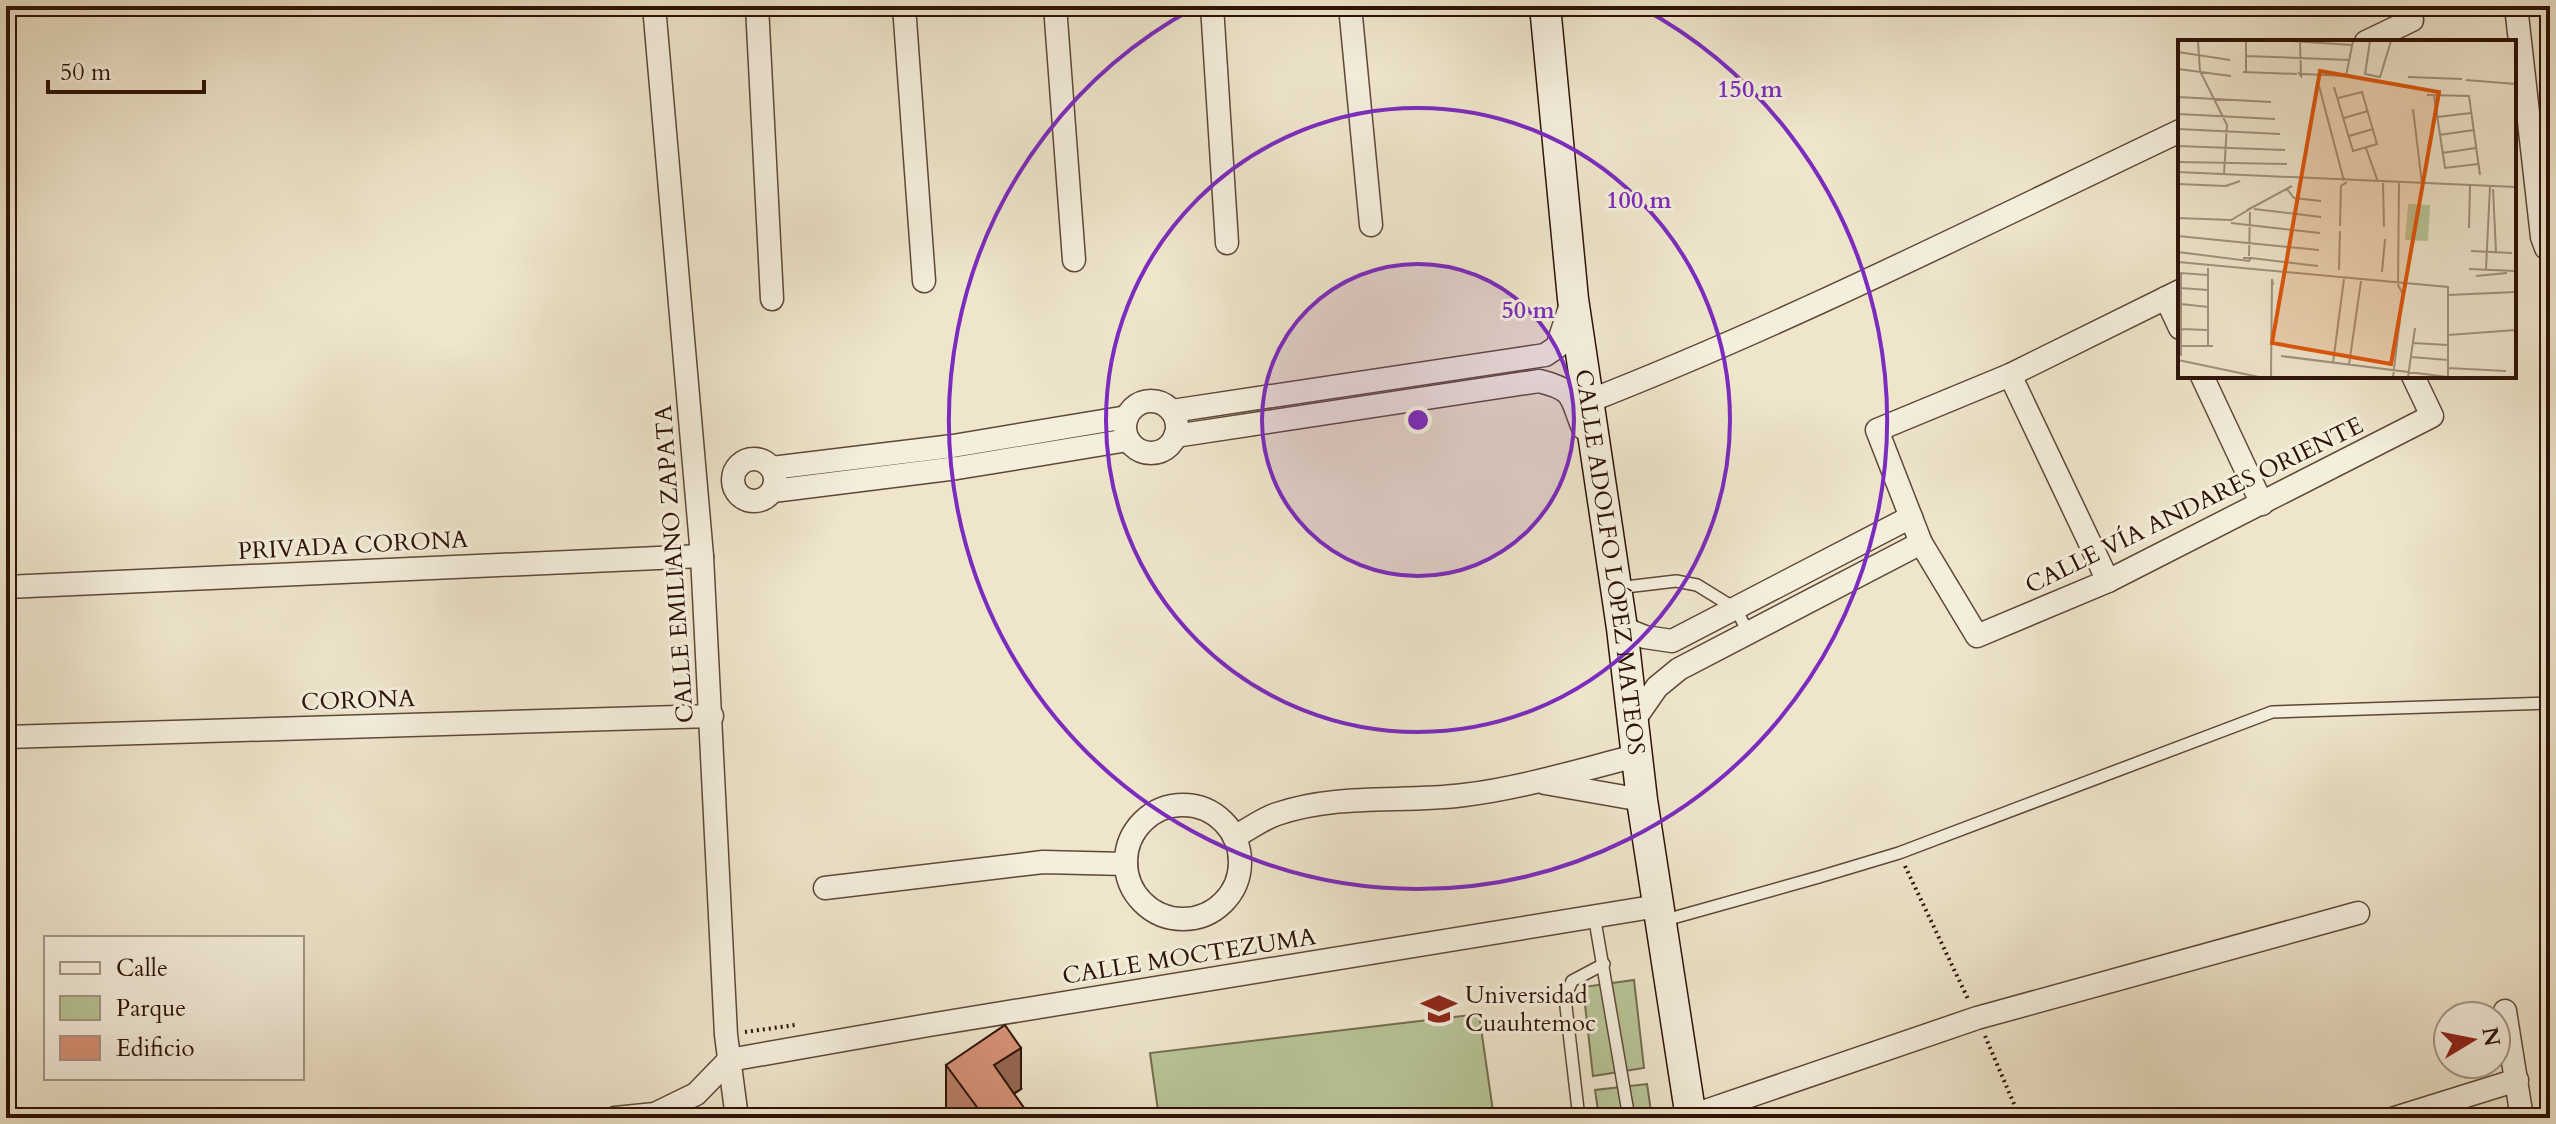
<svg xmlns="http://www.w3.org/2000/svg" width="2556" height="1124" font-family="Cardo,serif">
<rect width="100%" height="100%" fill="#eee5cb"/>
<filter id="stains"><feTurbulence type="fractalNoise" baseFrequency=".0025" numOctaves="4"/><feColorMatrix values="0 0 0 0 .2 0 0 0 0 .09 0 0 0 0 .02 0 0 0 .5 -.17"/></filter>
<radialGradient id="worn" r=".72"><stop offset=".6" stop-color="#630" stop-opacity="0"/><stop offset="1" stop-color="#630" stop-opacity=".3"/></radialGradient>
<g fill="#b8c597" stroke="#736c4f" stroke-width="2">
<polygon points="1634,980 1644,1068 1593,1076 1583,987"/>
<polygon points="1479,1014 1494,1118 1159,1118 1150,1053"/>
<polygon points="1647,1084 1652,1118 1599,1118 1595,1090"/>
</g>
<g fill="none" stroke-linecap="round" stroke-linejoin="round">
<g stroke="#5e4838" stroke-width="14">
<g id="lane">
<polyline points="1617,588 1676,581 1697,585 1736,609 1749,634"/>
<polyline points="1594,915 1629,1118"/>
<polyline points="1662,921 1819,877 1899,853 2272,712 2550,703"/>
<polyline points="1579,1118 1565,998 1572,981 1604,964"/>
</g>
</g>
<g stroke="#5e4838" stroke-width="25">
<g id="street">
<polyline points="654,6 702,556 726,1035 737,1118"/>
<polyline points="757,6 772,299"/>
<polyline points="904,6 924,281"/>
<polyline points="1055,6 1074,260"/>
<polyline points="1212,6 1227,243"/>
<polyline points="1350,6 1371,225"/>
<polyline points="2516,6 2542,237 2546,248 2550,250"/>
<polyline points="2366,42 2412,20"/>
<polyline points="2180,291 2010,375 1877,430 1921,543 1977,636 2108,581 2432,416 2413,376"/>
<polyline points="2166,298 2180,328"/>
<polyline points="2010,375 2108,581"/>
<polyline points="2202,376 2262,504"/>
<path d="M1589,401C1791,322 1984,224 2180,131"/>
<circle cx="1151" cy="427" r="26"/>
<polyline points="1172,411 1545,355 1557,347 1571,304"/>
<path d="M1175,436L1539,381C1576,390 1570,397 1583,428"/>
<circle cx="754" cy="480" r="21"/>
<polyline points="772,468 953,446 1127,417"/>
<polyline points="773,491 957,468 1128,440"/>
<polyline points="6,587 702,556"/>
<polyline points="1622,628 1645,637 1672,641 1911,517"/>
<polyline points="1634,720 1657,687 1679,669 1921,543"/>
<polyline points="6,737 712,716"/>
<polyline points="1545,783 1642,800"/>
<circle cx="1183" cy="862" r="57"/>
<path d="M1234,837C1248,830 1262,819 1277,814C1338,793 1402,803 1464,795C1522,788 1580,770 1636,756"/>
<polyline points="825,888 1043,862 1126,864"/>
<polyline points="2505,1011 2522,1118"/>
<polyline points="1691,1116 1977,1018 2358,913"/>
<polyline points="615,1118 655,1114 696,1094 729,1060 929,1025 1658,906"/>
<polyline points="2395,1118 2517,1080"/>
</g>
</g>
<g stroke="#2e1307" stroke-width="33">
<g id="secondary">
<path id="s1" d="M1545,6L1573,299L1622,628L1642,800L1691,1118"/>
</g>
</g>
<g stroke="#2e1307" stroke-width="4" stroke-dasharray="2 4" stroke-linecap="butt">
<polyline points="1905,866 1968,999"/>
<polyline points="745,1032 795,1025"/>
<polyline points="1985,1036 2020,1118"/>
</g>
<use href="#lane" stroke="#f4eedd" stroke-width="11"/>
<use href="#street" stroke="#f4eedd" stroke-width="22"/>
<use href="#secondary" stroke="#f4eedd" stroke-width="30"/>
</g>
<polygon fill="#b97d66" stroke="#2e1307" stroke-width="2" points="946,1065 1021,1089 1014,1094 1031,1118 955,1118 946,1107"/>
<polygon fill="#966653" stroke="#2e1307" stroke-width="2" points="1021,1048 1021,1089 994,1106 994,1065"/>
<polygon fill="#d79177" stroke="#2e1307" stroke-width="2" points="1005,1025 1021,1048 994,1065 1031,1118 985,1118 946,1065"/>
<circle cx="1418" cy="420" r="156" fill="#7b2cbf" fill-opacity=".12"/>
<g fill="none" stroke="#7b2cbf" stroke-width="4">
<circle cx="1418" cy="420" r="156"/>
<circle cx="1418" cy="420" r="312"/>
<path d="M1642 8A469 469 0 1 1 1194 8"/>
</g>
<defs>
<g id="university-bare" transform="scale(2.76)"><path d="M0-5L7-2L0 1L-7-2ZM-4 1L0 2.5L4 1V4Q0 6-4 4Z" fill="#8f2418" stroke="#f4eedd" stroke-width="2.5" paint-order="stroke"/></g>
</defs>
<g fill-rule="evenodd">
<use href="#university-bare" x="1439" y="1009"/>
</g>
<g text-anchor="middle" stroke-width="6" stroke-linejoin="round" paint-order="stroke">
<g font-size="24" fill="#2e1307" stroke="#f4eedd">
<text transform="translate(2194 505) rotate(-26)" y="8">CALLE VÍA ANDARES ORIENTE</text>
<text transform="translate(353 545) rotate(-3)" y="8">PRIVADA CORONA</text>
<text dy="8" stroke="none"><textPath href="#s1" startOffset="560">CALLE ADOLFO LÓPEZ MATEOS</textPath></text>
<text transform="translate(674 564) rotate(-94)" y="8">CALLE EMILIANO ZAPATA</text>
<text transform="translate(358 700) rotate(-2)" y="8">CORONA</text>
<text transform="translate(1189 956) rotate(-9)" y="8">CALLE MOCTEZUMA</text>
</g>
<g font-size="24" fill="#2e1307" stroke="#f4eedd" text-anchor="start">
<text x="1465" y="1003">Universidad<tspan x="1465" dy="28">Cuauhtemoc</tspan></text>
</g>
</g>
<g transform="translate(2178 40)">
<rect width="338" height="338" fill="#eee5cb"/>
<path d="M230,164L252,165L250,201L227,200Z" fill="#b8c597"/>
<path fill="none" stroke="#a1917d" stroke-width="2" d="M20,1L22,31L49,85L46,134M68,1V32M113,1L174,5M192,1L187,34L202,37L213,1M0,12L52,20M68,16L172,20M0,29L53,36M65,32L119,34M120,32L123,36L122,1M124,34L168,36L175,1M230,37L284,39M288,40L338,44M141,46L166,141M156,47L175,111L199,104L184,52L160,58M249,55L291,56L302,135M256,55L267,128L300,124M0,57L93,62M235,69L244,144M0,74L97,79M259,77L293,73M166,78L190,71M0,89L102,94M261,95L296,90M171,96L195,89M0,106L107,110M188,108L200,142M264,113L298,108M0,122L109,124M0,132L338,147M205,143L206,187M0,144L48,146L62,141M109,149L116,158L143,161M315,149L318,212M77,166L114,146M76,169L143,177M0,178L53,180L77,166L69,170M53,183L142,193M162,186L163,146L169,142M291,188L292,146M0,196L141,210M0,203V212L71,221L73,218H65M293,211L334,213M71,216L72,172M73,218L140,226M0,222L270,247V337M291,229L338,231M308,229L312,146M161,230L162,191M204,232L207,199M298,236L329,233M2,248L30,250M270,255L338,252M3,264L30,267M3,289L29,290M270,295L338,290M235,303L270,305M2,306H35M30,306V228M3,316V233L30,235M103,316L270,337M233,317L270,320M0,320L81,337M155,323L166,239M171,325L183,241M270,328L328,331M93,337L94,239L95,245M215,337L225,254L220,245L221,143M230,337L237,288"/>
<path fill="#df560c" fill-opacity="0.15" stroke="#df560c" stroke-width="4" d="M142,31L261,52L213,324L94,303Z"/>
<rect width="338" height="338" fill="none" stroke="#2e1307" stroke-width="4"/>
</g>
<circle cx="1418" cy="420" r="12" fill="#7b2cbf" stroke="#f4eedd" stroke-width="4"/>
<g font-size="24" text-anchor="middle" font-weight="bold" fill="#7b2cbf" stroke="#f4eedd" stroke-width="6" stroke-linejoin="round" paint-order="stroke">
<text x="1750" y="97">150 m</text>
<text x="1639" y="208">100 m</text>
<text x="1528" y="318">50 m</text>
</g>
<rect width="2556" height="1124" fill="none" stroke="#eee5cb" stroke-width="32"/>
<rect x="8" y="8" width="2540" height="1108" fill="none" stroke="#2e1307" stroke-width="4"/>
<rect x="16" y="16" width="2524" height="1092" fill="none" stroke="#2e1307" stroke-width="2"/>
<rect x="44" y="936" width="260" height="144" fill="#f4eedd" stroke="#a59687" stroke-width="2"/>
<rect x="60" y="962" width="40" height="12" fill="#f4eedd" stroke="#a59687" stroke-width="2"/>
<text x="116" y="976" font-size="24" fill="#2e1307">Calle</text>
<rect x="60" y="996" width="40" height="24" fill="#b8c597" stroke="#a59687" stroke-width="2"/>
<text x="116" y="1016" font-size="24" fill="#2e1307">Parque</text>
<rect x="60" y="1036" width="40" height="24" fill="#d79177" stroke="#a59687" stroke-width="2"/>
<text x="116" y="1056" font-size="24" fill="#2e1307">Edificio</text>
<g transform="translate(2472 1040) rotate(80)"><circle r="38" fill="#f4eedd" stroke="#a59687" stroke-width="2"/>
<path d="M0-6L14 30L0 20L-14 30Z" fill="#8f2418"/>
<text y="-12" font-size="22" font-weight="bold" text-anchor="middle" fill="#2e1307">N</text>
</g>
<path d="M48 80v12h156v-12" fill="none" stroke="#2e1307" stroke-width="4"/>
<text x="60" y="80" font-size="24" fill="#2e1307" stroke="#f4eedd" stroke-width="6" paint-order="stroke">50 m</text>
<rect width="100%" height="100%" filter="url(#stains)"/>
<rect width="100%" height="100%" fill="url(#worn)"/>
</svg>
